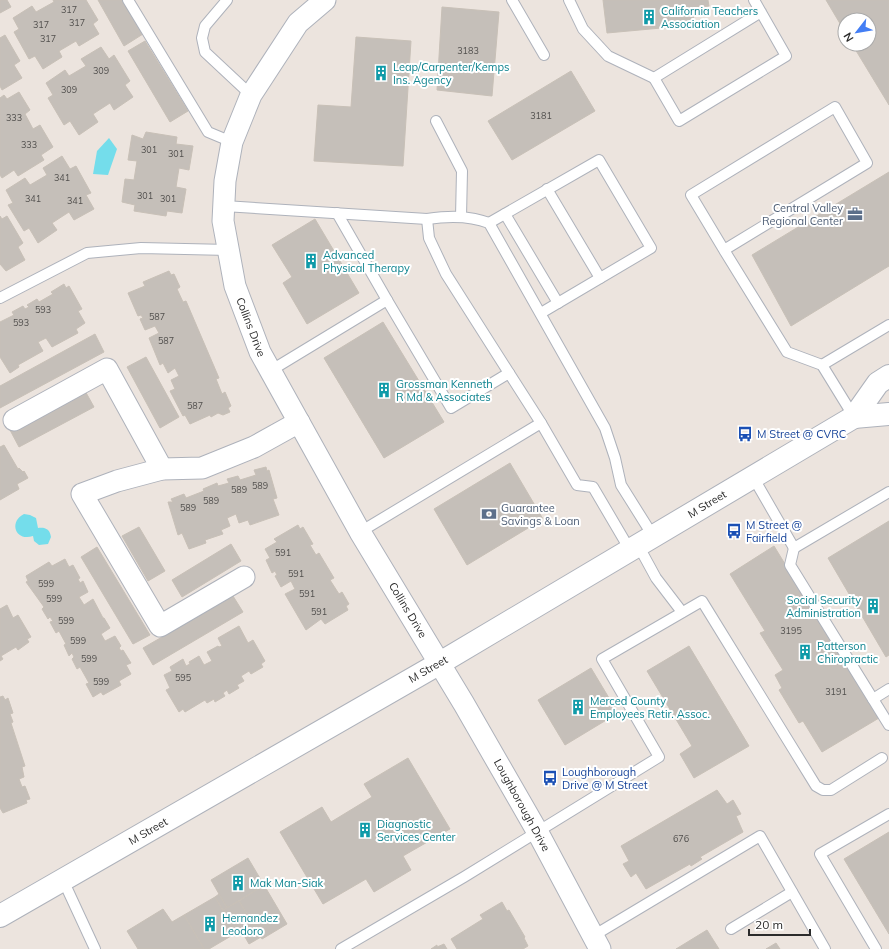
<svg xmlns="http://www.w3.org/2000/svg" width="889" height="949" font-family="Mulish,sans-serif">
<rect width="100%" height="100%" fill="#ece4de"/>
<g fill="#74ddeb">
<polygon points="109,138 117,149 108,175 93,174 97,151"/>
<path d="M24,514L30,515L36,518L38,528C45,527 50,529 51,537L48,544L39,545L34,541L33,536C16,542 8,522 24,514Z"/>
</g>
<g fill="#c5bfb9" stroke="#c8c0b7">
<polygon points="0,0 7,0 11,7 0,13"/>
<polygon points="53,0 86,0 98,20 93,24 99,34 79,46 76,41 59,51 62,57 43,69 35,56 29,59 14,32 19,29 13,18 32,6 36,12 54,2"/>
<polygon points="98,0 124,0 143,34 124,46"/>
<polygon points="603,0 708,0 709,6 693,8 694,25 607,33"/>
<polygon points="826,0 889,0 889,105 852,44 869,44 869,20 845,20 845,32"/>
<polygon points="442,7 499,12 492,96 437,90"/>
<polygon points="5,35 20,61 14,65 22,78 2,90 0,86 0,38"/>
<polygon points="356,37 411,41 403,166 314,161 318,105 351,107"/>
<polygon points="145,41 188,111 170,122 128,51"/>
<polygon points="101,47 109,59 114,55 130,81 125,85 133,97 114,110 110,103 93,114 98,122 79,135 70,121 64,125 48,98 53,95 46,83 65,70 69,76 86,66 81,59"/>
<polygon points="571,71 595,111 512,160 488,121"/>
<polygon points="19,92 30,110 25,114 33,129 40,125 53,147 41,155 44,160 18,176 14,170 2,178 0,175 0,98 4,95 7,99"/>
<polygon points="146,132 177,137 176,144 193,146 189,170 179,168 176,187 186,189 182,213 167,211 166,216 134,211 135,205 122,202 125,179 134,180 137,161 128,160 132,135 143,139"/>
<polygon points="62,156 70,169 76,166 91,193 86,195 94,209 74,220 69,212 52,223 57,230 38,243 29,228 24,231 8,205 13,203 6,190 25,178 30,185 47,175 43,168"/>
<polygon points="889,172 889,266 791,326 752,255"/>
<polygon points="0,216 2,219 7,216 23,243 18,247 25,260 6,271 0,264"/>
<polygon points="315,219 359,293 307,324 283,283 292,277 272,245"/>
<polygon points="169,271 171,275 174,274 180,287 177,289 183,302 186,301 219,378 216,379 222,394 225,392 231,406 228,408 230,412 223,415 218,413 211,417 210,415 190,424 185,415 183,416 170,391 175,389 171,380 179,376 175,368 168,373 163,363 160,365 149,338 159,333 155,326 145,330 140,319 143,318 141,315 138,316 128,293 145,286 143,282"/>
<polygon points="64,284 66,288 69,286 82,309 78,311 85,323 76,329 78,333 52,347 46,338 38,342 43,351 18,365 19,367 10,373 0,357 0,322 14,315 12,312 23,306 25,309 29,307 27,305 37,299 39,302 53,294 51,292"/>
<polygon points="383,322 444,422 384,458 324,358"/>
<polygon points="95,334 104,352 0,408 0,386"/>
<polygon points="146,357 179,417 160,428 127,367"/>
<polygon points="84,389 94,407 19,447 10,430"/>
<polygon points="4,445 18,469 19,468 23,472 24,471 28,478 17,484 19,489 0,500 0,447"/>
<polygon points="510,463 543,519 467,565 434,509"/>
<polygon points="266,467 267,471 269,470 277,498 273,499 279,515 250,525 248,520 239,523 236,514 227,518 230,526 221,530 223,534 205,540 206,543 189,549 182,533 178,535 168,502 173,502 171,499 184,494 186,498 204,491 203,489 217,483 218,486 229,483 227,479 238,476 240,480 256,475 254,470"/>
<polygon points="889,521 889,655 886,657 828,558"/>
<polygon points="298,525 300,529 303,527 313,544 310,545 316,555 319,553 334,578 330,580 339,594 342,592 349,604 346,606 348,610 325,624 321,619 306,630 285,594 295,589 291,581 281,587 275,576 277,575 275,571 272,573 266,560 270,558 265,549 277,542 274,539"/>
<polygon points="139,527 165,571 148,581 122,536"/>
<polygon points="231,544 241,561 182,597 172,580"/>
<polygon points="774,546 879,718 822,752 803,721 799,723 779,690 782,688 775,675 783,670 760,633 765,631 730,574"/>
<polygon points="97,547 150,635 133,644 81,557"/>
<polygon points="65,559 69,567 73,565 80,578 78,579 80,583 83,581 88,592 79,597 84,605 93,599 103,618 104,618 110,628 101,634 105,641 115,636 121,646 119,648 121,651 123,650 131,663 126,665 131,674 119,681 121,685 103,695 101,692 93,697 86,684 89,683 80,667 77,669 72,659 74,657 72,653 69,656 64,645 66,644 59,631 56,633 50,622 53,621 50,617 48,619 42,609 44,607 26,582 28,581 26,576 49,562 52,566"/>
<polygon points="233,596 243,612 153,665 143,648"/>
<polygon points="7,605 13,618 18,615 31,637 27,639 29,642 18,650 16,647 1,656 3,659 0,661 0,609"/>
<polygon points="239,626 248,643 253,640 265,661 261,664 263,667 251,674 249,671 241,676 244,681 237,685 239,688 229,694 227,690 223,693 225,696 215,702 214,699 207,703 205,700 185,712 183,709 179,712 166,690 170,688 164,675 172,671 170,667 183,659 186,666 190,664 189,662 199,656 204,665 212,661 207,652 218,646 219,647 222,646 218,638"/>
<polygon points="689,646 749,746 694,778 680,754 692,746 647,671"/>
<polygon points="591,668 618,713 565,745 538,700"/>
<polygon points="3,696 5,700 8,698 13,713 10,714 13,722 11,723 25,766 22,767 24,777 19,779 22,787 25,786 30,799 26,800 27,803 3,813 0,808 0,697"/>
<polygon points="408,758 450,829 403,856 411,870 374,892 366,879 323,904 280,832 322,807 331,822 372,797 364,784"/>
<polygon points="717,790 727,804 733,800 741,814 736,816 743,832 700,857 702,859 691,866 690,864 646,889 636,873 631,877 623,864 629,861 621,846"/>
<polygon points="889,832 889,934 844,859"/>
<polygon points="248,858 264,885 227,908 211,880"/>
<polygon points="264,885 287,924 262,939 239,901"/>
<polygon points="219,894 227,908 223,910 215,897"/>
<polygon points="215,897 236,933 209,949 204,949 184,915"/>
<polygon points="239,901 261,937 249,944 241,930 236,933 223,910"/>
<polygon points="502,902 507,911 509,910 525,937 524,938 528,946 523,949 457,949 451,939 483,919 480,915"/>
<polygon points="163,909 172,922 184,915 204,949 138,949 127,931"/>
<polygon points="707,930 719,949 676,949"/>
<polygon points="776,943 780,949 766,949"/>
<polygon points="444,944 447,949 431,949 437,945 437,947"/>
</g>
<g fill="none" stroke-linecap="round" stroke-linejoin="round">
<g stroke="#aeb2bb" stroke-width="12">
<g id="lane">
<polyline points="128,0 208,132 232,142"/>
<polyline points="227,0 205,26 202,38 205,52 251,95"/>
<polyline points="512,0 544,55"/>
<polyline points="569,0 583,29 608,56 654,78"/>
<polyline points="754,0 786,56 679,121 654,78 761,12"/>
<polyline points="436,121 462,171 461,217"/>
<polyline points="547,189 600,278"/>
<path d="M224,206L427,219C448,216 469,215 489,223L605,428L615,458L621,485L653,536"/>
<polyline points="337,213 387,300"/>
<polyline points="505,214 558,303"/>
<polyline points="427,219 429,238 446,274 509,373"/>
<polyline points="489,223 599,160 651,248 541,313"/>
<polyline points="724,250 691,195 835,107 867,163 724,250 787,352 822,365 854,417"/>
<polyline points="0,298 87,253 141,248 229,250"/>
<polyline points="822,365 889,325"/>
<polyline points="270,371 387,300 451,408 509,373 541,423 577,485 593,487 630,550"/>
<polyline points="753,477 794,548 889,492"/>
<polyline points="360,532 541,423"/>
<polyline points="638,545 656,578 682,612"/>
<polyline points="794,548 790,565 889,725"/>
<polyline points="873,699 889,689"/>
<polyline points="63,880 95,949"/>
<polyline points="731,929 792,892"/>
<polyline points="593,936 760,836 825,949"/>
<polyline points="341,949 464,877 659,757 602,659 702,601 816,786 823,790 831,790 882,758"/>
<polyline points="876,949 820,854 889,814"/>
</g>
</g>
<g stroke="#aeb2bb" stroke-width="23">
<g id="street">
<polyline points="325,0 298,23 251,95 232,142 225,181 223,221 235,286 260,352 360,532 464,704 537,831 600,949"/>
<polyline points="14,420 107,369 162,469"/>
<polyline points="244,577 160,626 82,494 117,481 162,469 202,468 254,447 299,422"/>
</g>
</g>
<g stroke="#aeb2bb" stroke-width="24">
<g id="secondary">
<polyline points="854,417 889,414"/>
<polyline points="0,916 440,663 854,417 878,383 889,376"/>
</g>
</g>
<use href="#lane" stroke="#fff" stroke-width="10"/>
<use href="#street" stroke="#fff" stroke-width="21"/>
<use href="#secondary" stroke="#fff" stroke-width="22"/>
</g>
<defs>
<g id="building-bare" transform="scale(1.2)"><path d="M-4-6H4V6H1V3H-1V6H-4ZM-2.5-4.3h1.7v1.8h-1.7ZM.8-4.3h1.7v1.8H.8ZM-2.5-1h1.7V.8h-1.7ZM.8-1h1.7V.8H.8Z" fill="#0f9aa8" stroke="#fff" stroke-width="2.5" paint-order="stroke"/></g>
<g id="office-bare" transform="scale(1.2)"><path d="M-6-3h4V-5.5h4V-3h4V5H-6ZM-1-4.5V-3h2v-1.5ZM-6 0V1H6V0Z" fill="#5c6f8a" stroke="#fff" stroke-width="2.5" paint-order="stroke"/></g>
<g id="bus-bare" transform="scale(1.2)"><path d="M-5-6H5V4H4V6H2V4H-2V6H-4V4H-5ZM-3.5-4V0h7V-4ZM-3.5 1.2v1.5H-2V1.2ZM2 1.2v1.5H3.5V1.2Z" fill="#1a4fb4" stroke="#fff" stroke-width="2.5" paint-order="stroke"/></g>
<g id="bank-bare" transform="scale(1.2)"><path d="M-6-4H6V4H-6ZM0-2.3a2.3 2.3 0 1 0 0 4.6a2.3 2.3 0 1 0 0-4.6Z" fill="#5c6f8a" stroke="#fff" stroke-width="2.5" paint-order="stroke"/></g>
</defs>
<g fill-rule="evenodd">
<use href="#building-bare" x="649" y="17"/>
<use href="#building-bare" x="381" y="73"/>
<use href="#office-bare" x="855" y="214"/>
<use href="#building-bare" x="311" y="261"/>
<use href="#building-bare" x="384" y="390"/>
<use href="#bus-bare" x="745" y="434"/>
<use href="#bank-bare" x="489" y="514"/>
<use href="#bus-bare" x="734" y="531"/>
<use href="#building-bare" x="873" y="606"/>
<use href="#building-bare" x="805" y="652"/>
<use href="#building-bare" x="578" y="707"/>
<use href="#bus-bare" x="550" y="778"/>
<use href="#building-bare" x="365" y="830"/>
<use href="#building-bare" x="238" y="883"/>
<use href="#building-bare" x="210" y="924"/>
</g>
<g text-anchor="middle" stroke-width="4" stroke-linejoin="round" paint-order="stroke">
<g font-size="9" fill="#52504e">
<text x="69" y="13">317</text>
<text x="77" y="26">317</text>
<text x="41" y="28">317</text>
<text x="48" y="42">317</text>
<text x="468" y="54">3183</text>
<text x="101" y="74">309</text>
<text x="69" y="93">309</text>
<text x="541" y="119">3181</text>
<text x="14" y="121">333</text>
<text x="29" y="148">333</text>
<text x="149" y="153">301</text>
<text x="176" y="157">301</text>
<text x="62" y="181">341</text>
<text x="145" y="199">301</text>
<text x="33" y="202">341</text>
<text x="168" y="202">301</text>
<text x="75" y="204">341</text>
<text x="43" y="313">593</text>
<text x="157" y="320">587</text>
<text x="21" y="326">593</text>
<text x="166" y="344">587</text>
<text x="195" y="409">587</text>
<text x="260" y="489">589</text>
<text x="239" y="493">589</text>
<text x="211" y="504">589</text>
<text x="188" y="511">589</text>
<text x="283" y="556">591</text>
<text x="296" y="577">591</text>
<text x="46" y="587">599</text>
<text x="307" y="597">591</text>
<text x="54" y="602">599</text>
<text x="319" y="615">591</text>
<text x="66" y="624">599</text>
<text x="791" y="634">3195</text>
<text x="78" y="644">599</text>
<text x="89" y="662">599</text>
<text x="183" y="681">595</text>
<text x="101" y="685">599</text>
<text x="836" y="695">3191</text>
<text x="681" y="842">676</text>
</g>
<g font-size="11" fill="#0d838f" stroke="#fff" text-anchor="start">
<text x="661" y="15">California Teachers<tspan x="661" dy="13">Association</tspan></text>
<text x="393" y="71">Leap/Carpenter/Kemps<tspan x="393" dy="13">Ins. Agency</tspan></text>
<text x="323" y="259">Advanced<tspan x="323" dy="13">Physical Therapy</tspan></text>
<text x="396" y="388">Grossman Kenneth<tspan x="396" dy="13">R Md &amp; Associates</tspan></text>
<text x="861" y="604" text-anchor="end">Social Security<tspan x="861" dy="13">Administration</tspan></text>
<text x="817" y="650">Patterson<tspan x="817" dy="13">Chiropractic</tspan></text>
<text x="590" y="705">Merced County<tspan x="590" dy="13">Employees Retir. Assoc.</tspan></text>
<text x="377" y="828">Diagnostic<tspan x="377" dy="13">Services Center</tspan></text>
<text x="250" y="887">Mak Man-Siak</text>
<text x="222" y="922">Hernandez<tspan x="222" dy="13">Leodoro</tspan></text>
</g>
<g font-size="11" fill="#4e5e75" stroke="#fff" text-anchor="end">
<text x="843" y="212">Central Valley<tspan x="843" dy="13">Regional Center</tspan></text>
<text x="501" y="512" text-anchor="start">Guarantee<tspan x="501" dy="13">Savings &amp; Loan</tspan></text>
</g>
<g font-size="11" fill="#2b2b2b" stroke="#fff">
<text transform="translate(251 327) rotate(69)" y="4">Collins Drive</text>
<text transform="translate(707 504) rotate(-31)" y="4">M Street</text>
<text transform="translate(408 610) rotate(59)" y="4">Collins Drive</text>
<text transform="translate(428 669) rotate(-30)" y="4">M Street</text>
<text transform="translate(522 805) rotate(61)" y="4">Loughborough Drive</text>
<text transform="translate(148 831) rotate(-30)" y="4">M Street</text>
</g>
<g font-size="11" fill="#164399" stroke="#fff" text-anchor="start">
<text x="757" y="438">M Street @ CVRC</text>
<text x="746" y="529">M Street @<tspan x="746" dy="13">Fairfield</tspan></text>
<text x="562" y="776">Loughborough<tspan x="562" dy="13">Drive @ M Street</tspan></text>
</g>
</g>
<g transform="translate(857 32) rotate(239)"><circle r="19" fill="#ffffff" stroke="#aaaaaa"/>
<path d="M0-3L7 15L0 10L-7 15Z" fill="#437ef4"/>
<text y="-6" font-size="11" font-weight="bold" text-anchor="middle" fill="#2b2b2b">N</text>
</g>
<path d="M749 929v6h61v-6" fill="none" stroke="#2b2b2b" stroke-width="2"/>
<text x="755" y="929" font-size="12" fill="#2b2b2b" stroke="#ffffff" stroke-width="3" paint-order="stroke">20 m</text>
</svg>
